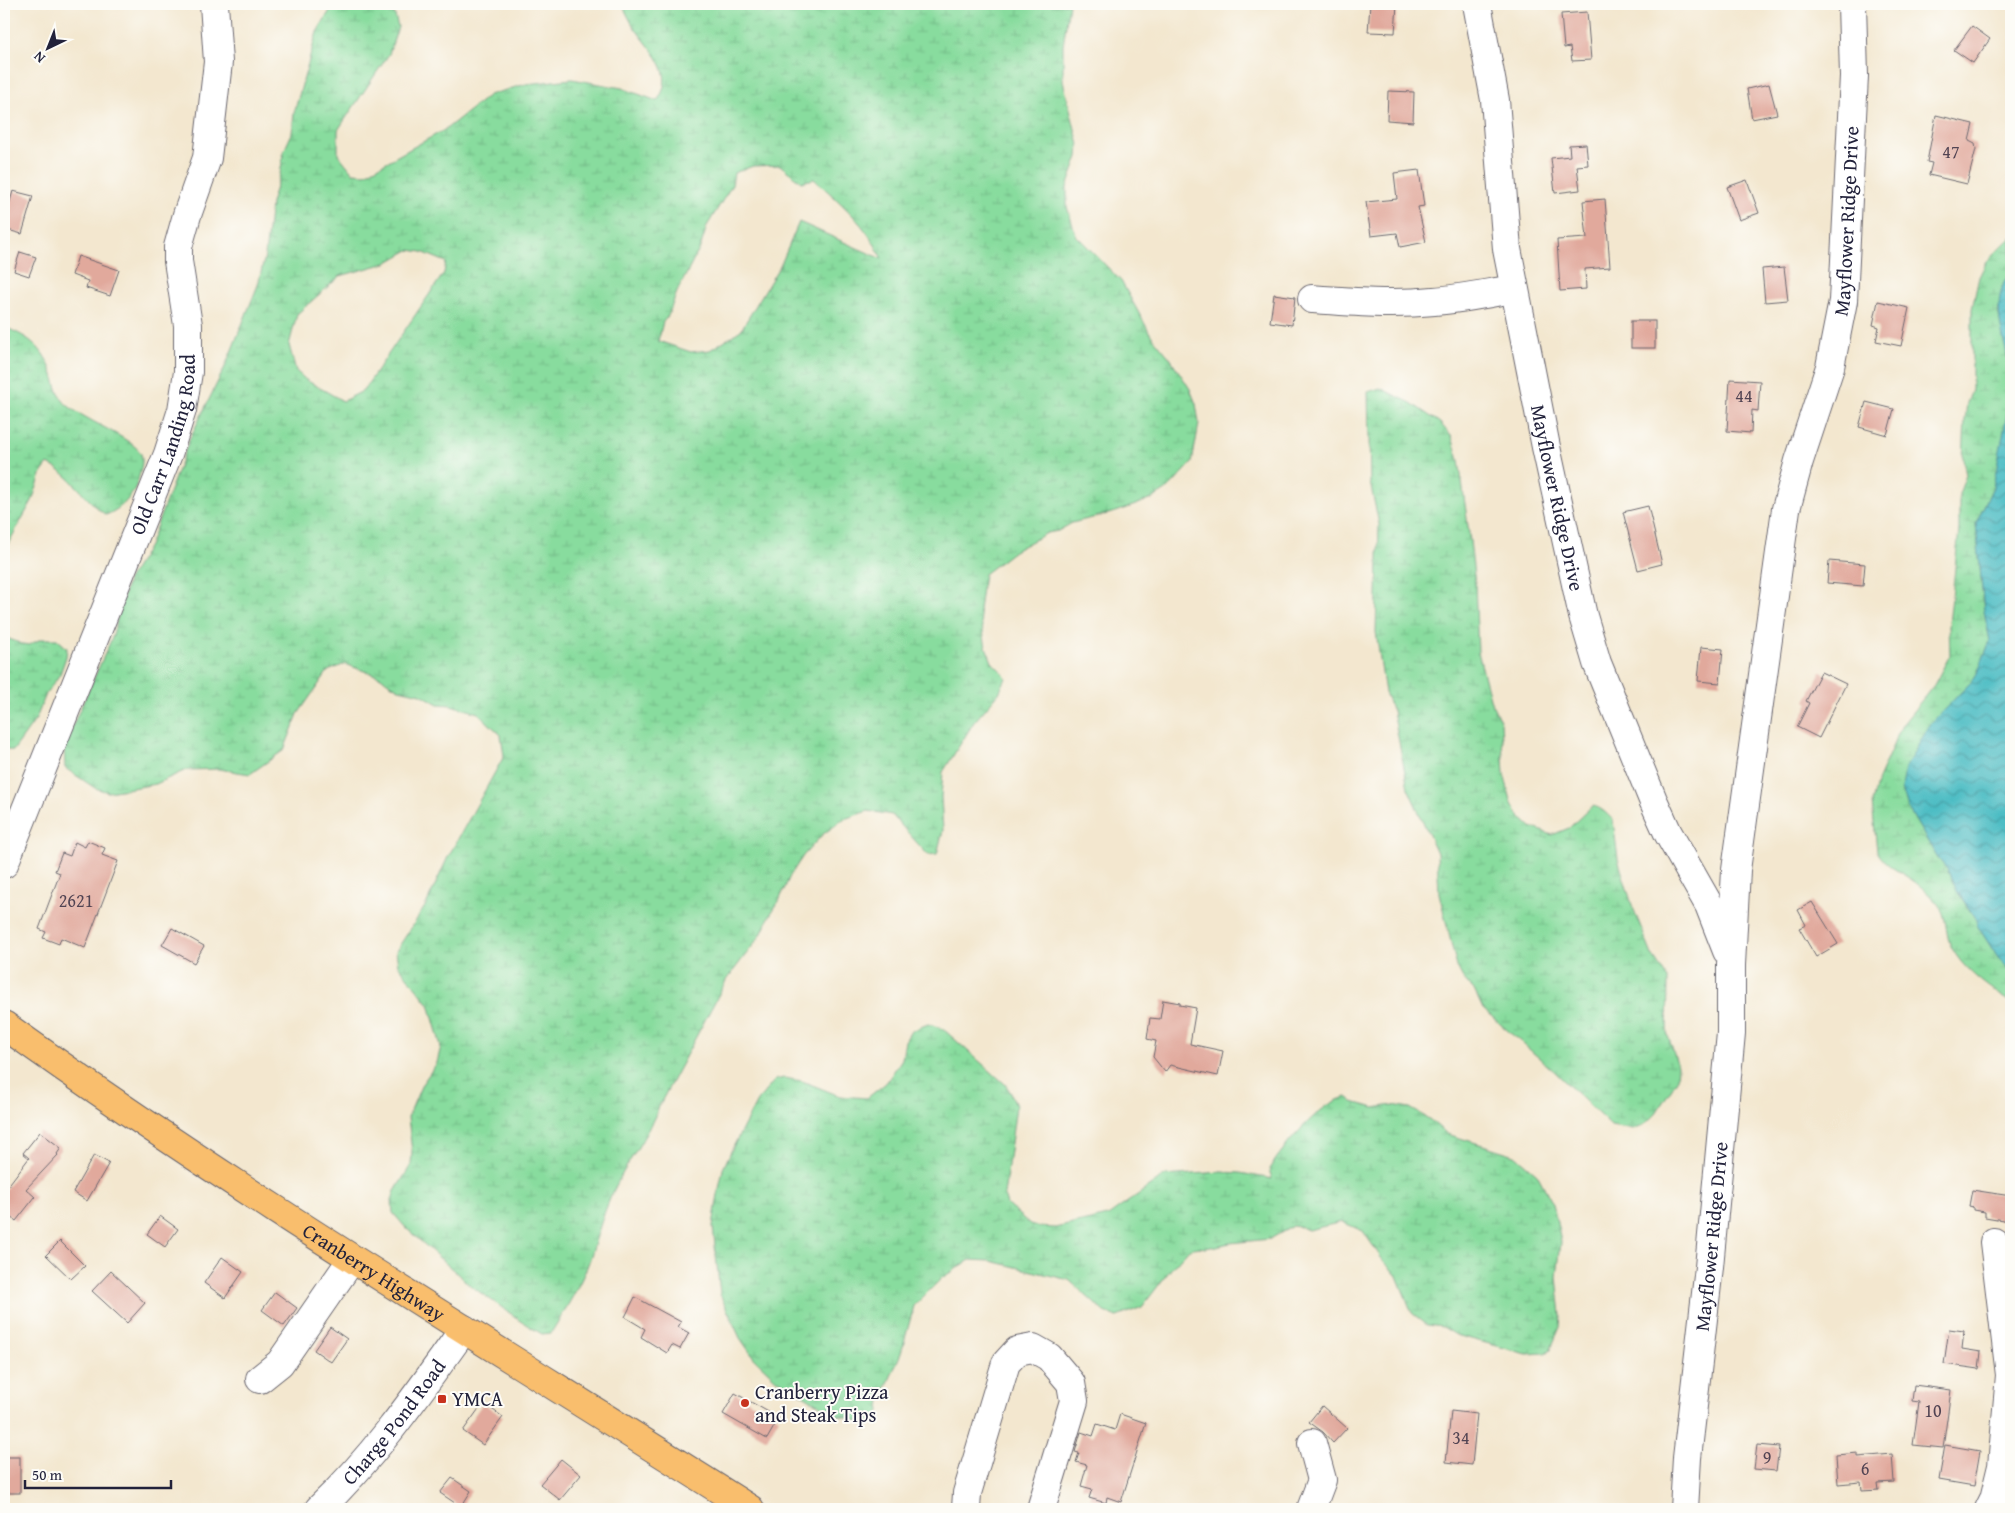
<svg xmlns="http://www.w3.org/2000/svg" width="2015" height="1513" font-family="'Gentium Book Plus',serif">
<defs>
<pattern id="wetland-marsh" width="20" height="14" patternUnits="userSpaceOnUse" patternTransform="scale(1.25)"><rect width="20" height="14" fill="#88dc9e"/><path d="M1 5h8M5 5V1M11 12h8M15 12V8" fill="none" stroke="#75bc89"/></pattern>
<pattern id="water-waves" width="16" height="10" patternUnits="userSpaceOnUse" patternTransform="scale(1.25)"><rect width="16" height="10" fill="#4ebdc4"/><path d="M0 5q4-4 8 0t8 0" fill="none" stroke="#4099a0"/></pattern>
</defs>
<rect width="100%" height="100%" fill="#fdfcf7"/>
<filter id="ink" filterUnits="userSpaceOnUse"><feTurbulence type="fractalNoise" baseFrequency=".02" numOctaves="2"/><feDisplacementMap in="SourceGraphic" scale="10" xChannelSelector="R" yChannelSelector="G"/><feConvolveMatrix kernelMatrix="1 2 1 2 8 2 1 2 1" color-interpolation-filters="sRGB"/></filter>
<filter id="wash" filterUnits="userSpaceOnUse"><feTurbulence type="fractalNoise" baseFrequency=".0096" numOctaves="4" result="noise"/><feDisplacementMap in="SourceGraphic" scale="20" xChannelSelector="R" yChannelSelector="G"/><feGaussianBlur stdDeviation="1.12" result="paint"/><feColorMatrix in="noise" values="0 0 0 0 0 0 0 0 0 0 0 0 0 0 0 0 0 1.4 0 .05"/><feComposite in="paint" operator="in"/></filter>
<g filter="url(#wash)">
<rect width="100%" height="100%" fill="#f3e7cf"/>
<g fill="url(#wetland-marsh)" stroke="#557f6c" fill-rule="evenodd">
<path d="M334,4H392L398,27L389,54L338,130V154L353,173L365,174L446,129L489,95L526,84L572,79L622,88L657,101C678,73 651,51 635,28C630,21 626,12 622,4H1069L1063,46V81L1079,145L1078,157L1067,187V207L1076,235L1121,281L1151,335L1170,358L1190,389L1196,404L1199,423L1192,463L1169,488L1152,499L1116,512L1072,523L1058,531L1047,533L1014,551L984,574L979,610L986,647L992,662L1004,674L1006,678L999,693L974,722L943,772L941,797L943,830L937,854L928,855L892,815L868,811L844,819L822,835L803,856L790,876L779,901L770,915L761,935L727,979L660,1104C648,1136 626,1163 612,1194C602,1216 597,1237 590,1259C581,1285 565,1310 551,1333L542,1334L527,1325L471,1286L406,1228L393,1213L392,1200L395,1191L411,1165L412,1152L408,1117L422,1084L437,1063L441,1046L429,1004L398,965L396,951L426,905L448,857L504,756L501,735L478,713L451,705L438,704L421,694L399,689L387,682L381,677L345,664L328,671L298,714L284,750L250,774L219,769L186,770L156,784L108,792L95,788L65,768L64,745L112,638L128,580L149,546L190,438L225,367L258,285L265,256L271,203L280,174L284,151L292,133L294,113L317,32ZM780,165L801,182L814,179C841,203 868,226 882,259L799,222L782,262L741,330L710,350L691,352L658,341L663,322L668,316L677,292L700,248L707,226L732,185L734,173L753,166ZM409,250L422,252L446,262L444,273L363,391L343,401L306,380L296,371L289,345L297,314L340,276L386,263Z"/>
<path d="M2011,237V272L2009,274L1998,311L2011,370V401L1993,487L1976,523L1984,611L1990,641L1975,678L1956,698L1902,788L1908,808L1937,857L1947,869L1957,891L1976,920L1977,925L1998,958L2011,971V1002C1989,988 1961,969 1950,944C1945,931 1947,915 1938,904C1931,896 1921,886 1912,880C1899,871 1885,866 1877,851L1872,803L1878,779L1902,725L1934,685L1950,655L1949,625L1959,530V494L1966,475L1963,459L1965,420L1967,403L1972,390V309L1979,277L1987,261Z"/>
<path d="M4,327C30,337 44,348 53,375C56,385 58,395 65,403C78,417 135,439 141,454C144,462 140,472 138,480C134,496 121,509 106,515C85,501 72,474 48,464L42,472L32,501L4,551Z"/>
<path d="M1380,388L1411,403L1440,423L1452,437L1459,460L1470,541L1475,584L1478,652L1491,702L1501,722L1504,774L1512,804L1519,816L1531,827L1552,835L1569,828L1592,806C1601,807 1607,814 1613,820L1618,859L1632,905L1652,955L1668,979L1667,1033L1678,1066L1677,1080L1656,1113L1643,1126L1633,1130L1611,1126L1554,1071L1483,1009L1474,990L1463,978L1457,967L1439,893L1437,853L1408,788L1393,711L1385,693L1376,632L1379,524L1370,482L1368,392Z"/>
<polygon points="4,637 22,644 29,645 41,639 57,639 67,648 66,657 60,674 46,694 36,719 13,751 4,748"/>
<path d="M928,1024L942,1028L1005,1084L1011,1093L1016,1106L1004,1195L1007,1205L1030,1224L1040,1227L1055,1228L1108,1216L1164,1176L1222,1172L1240,1173L1272,1179L1269,1169C1284,1147 1319,1102 1347,1097L1353,1102L1374,1108L1393,1105L1410,1108L1429,1119L1447,1134L1515,1155L1537,1174L1553,1204L1561,1242L1557,1277L1561,1315L1560,1327L1554,1341L1551,1349L1545,1353L1527,1354L1456,1335L1443,1327L1427,1325L1412,1313L1397,1276L1382,1259L1363,1231L1342,1222L1308,1230L1295,1225L1270,1239L1230,1243L1206,1248L1198,1247L1189,1249L1171,1269L1142,1307L1117,1317L1104,1312L1069,1280L991,1261L970,1260L943,1277L914,1306L901,1353L881,1399L880,1411L874,1423L865,1425L851,1418L836,1415L775,1378L754,1358L740,1338L720,1294L713,1226L718,1194L723,1169L731,1151L757,1101L775,1080L784,1078L802,1081L840,1096L867,1098L886,1083L902,1059L905,1041L911,1031Z"/>
</g>
<g fill="url(#water-waves)" stroke="#387080">
<path d="M2011,272V370C2004,340 1988,298 2011,272Z"/>
<polygon points="2011,393 2011,971 1998,958 1977,925 1976,919 1957,891 1947,869 1937,857 1908,808 1902,788 1905,769 1930,724 1975,678 1990,641 1984,611 1976,523 1993,487"/>
</g>
<g id="blocks">
<g fill="#e1a99c">
<polygon points="1370,4 1397,4 1395,33 1368,32"/>
<polygon points="1587,12 1591,60 1572,61 1570,47 1564,48 1561,14"/>
<polygon points="1972,26 1990,39 1973,63 1954,50"/>
<polygon points="1769,84 1777,114 1752,119 1747,89"/>
<polygon points="1388,91 1414,92 1413,122 1387,120"/>
<polygon points="1936,115 1973,124 1969,141 1975,144 1976,149 1967,184 1929,175 1932,163 1927,162"/>
<polygon points="1586,144 1588,165 1577,166 1580,190 1555,193 1551,158 1570,156 1569,145"/>
<polygon points="1419,170 1424,206 1418,207 1426,242 1400,247 1397,233 1371,236 1366,202 1397,199 1394,173"/>
<polygon points="1747,180 1759,213 1739,220 1727,187"/>
<polygon points="13,191 33,196 22,234 4,229 4,222"/>
<polygon points="1605,199 1610,267 1585,269 1586,289 1560,291 1557,240 1587,238 1583,201"/>
<polygon points="20,252 36,257 29,276 14,271"/>
<polygon points="78,256 119,270 110,296 86,288 88,281 72,275"/>
<polygon points="1784,267 1788,300 1765,302 1762,269"/>
<polygon points="1274,294 1295,297 1292,325 1270,322"/>
<polygon points="1878,301 1909,308 1901,346 1876,341 1879,327 1873,325"/>
<rect x="1631" y="321" width="24" height="27"/>
<polygon points="1730,379 1760,381 1758,411 1752,410 1751,433 1727,431"/>
<polygon points="1866,402 1894,409 1887,435 1859,427"/>
<polygon points="1648,506 1662,564 1638,570 1623,512"/>
<polygon points="1829,561 1865,564 1863,586 1827,583"/>
<polygon points="1701,647 1723,649 1720,683 1698,681"/>
<polygon points="1821,672 1846,684 1819,738 1797,727 1809,703 1806,701"/>
<polygon points="88,841 105,848 102,855 118,861 85,948 61,938 59,944 43,938 46,932 39,929 60,873 55,871 62,853 70,856 75,842 85,847"/>
<polygon points="1812,902 1838,944 1816,957 1799,928 1806,925 1798,910"/>
<polygon points="172,928 204,946 194,963 162,945"/>
<polygon points="1163,1000 1180,1003 1180,1005 1196,1008 1190,1044 1223,1051 1218,1076 1170,1065 1165,1072 1153,1057 1156,1041 1147,1039 1150,1018 1160,1019"/>
<polygon points="40,1132 61,1148 57,1154 58,1155 26,1189 35,1197 16,1221 4,1211 4,1191 29,1158 23,1153"/>
<polygon points="94,1155 109,1163 87,1201 73,1192"/>
<polygon points="1972,1190 2011,1196 2009,1221 1985,1217 1985,1212 1973,1210 1973,1207 1969,1206"/>
<polygon points="160,1216 178,1229 165,1247 147,1234"/>
<polygon points="60,1241 85,1266 71,1279 46,1255"/>
<polygon points="222,1257 243,1272 225,1298 204,1283"/>
<polygon points="111,1271 145,1303 127,1323 92,1291"/>
<polygon points="275,1292 297,1308 284,1326 262,1310"/>
<polygon points="635,1297 681,1322 678,1327 689,1333 680,1349 672,1345 667,1353 641,1337 645,1329 625,1317"/>
<polygon points="330,1327 347,1339 331,1362 314,1350"/>
<polygon points="1949,1329 1964,1331 1962,1349 1981,1352 1979,1369 1944,1364"/>
<polygon points="1914,1385 1951,1390 1943,1448 1913,1445 1919,1402 1912,1401"/>
<polygon points="735,1393 779,1418 767,1439 723,1414"/>
<polygon points="483,1403 503,1417 483,1445 463,1431"/>
<polygon points="1322,1406 1347,1428 1333,1443 1323,1432 1309,1422"/>
<polygon points="1451,1411 1477,1414 1472,1465 1446,1462"/>
<polygon points="1120,1414 1146,1423 1121,1502 1107,1497 1106,1503 1089,1498 1092,1489 1081,1486 1087,1465 1076,1462 1079,1453 1075,1452 1081,1432 1093,1436 1097,1424 1115,1430"/>
<polygon points="1757,1445 1779,1447 1776,1471 1754,1469"/>
<polygon points="1945,1445 1980,1451 1974,1486 1939,1480"/>
<polygon points="1858,1453 1858,1457 1892,1454 1894,1482 1878,1483 1879,1490 1862,1491 1861,1482 1838,1484 1836,1455"/>
<rect x="4" y="1457" width="16" height="36"/>
<polygon points="561,1459 581,1475 560,1500 540,1484"/>
<polygon points="452,1478 471,1491 461,1507 440,1493"/>
</g>
</g>
</g>
<g filter="url(#ink)">
<use href="#blocks" fill-opacity="0" stroke="#6b676f" stroke-width="1"/>
<g fill="none" stroke-linecap="round" stroke-linejoin="round">
<g stroke="#6b676f" stroke-width="30">
<g id="minor">
<path id="s1" d="M1477,4L1495,100L1507,249L1546,447L1583,616L1597,663L1653,800L1668,833L1709,905L1727,951"/>
<path d="M1312,299C1353,302 1393,305 1434,301C1461,299 1488,293 1514,289"/>
<path id="s2" d="M4,864L168,454L182,410L188,372V325L178,261V247L187,215L207,158L218,62L214,4"/>
<polyline points="260,1379 280,1363 352,1259"/>
<path id="s3" d="M319,1509C375,1456 419,1392 464,1329"/>
<polyline points="966,1509 967,1493 1006,1363 1017,1351 1033,1348 1049,1357 1071,1383 1074,1401 1041,1509"/>
<polyline points="1311,1509 1322,1480 1312,1443"/>
<path id="s4" d="M1684,1509L1687,1458L1709,1267L1731,1033V965L1736,870L1786,509L1799,461L1830,367L1843,301L1854,76L1852,4"/>
<polyline points="1989,1509 1994,1499 2002,1466 2010,1375 1994,1242"/>
</g>
</g>
<g stroke="#6b676f" stroke-width="30">
<g id="major">
<path id="s5" d="M4,1025C245,1198 500,1350 750,1509"/>
</g>
</g>
<use href="#minor" stroke="#fff" stroke-width="28"/>
<use href="#major" stroke="#f9be6d" stroke-width="28"/>
</g>
</g>
<g fill="#c8321e" stroke="#fdfcf7" stroke-width="2">
<rect x="437" y="1394" width="10" height="10" rx="2.5"/>
<circle cx="745" cy="1403" r="5"/>
</g>
<g text-anchor="middle" stroke-width="4" stroke-linejoin="round" paint-order="stroke">
<g font-size="18" fill="#524453">
<text x="1951" y="158">47</text>
<text x="1744" y="402">44</text>
<text x="76" y="907">2621</text>
<text x="1933" y="1417">10</text>
<text x="1461" y="1444">34</text>
<text x="1767" y="1464">9</text>
<text x="1865" y="1475">6</text>
</g>
<g font-size="20" fill="#22223b" stroke="#fdfcf7">
<text dy="7" stroke="none"><textPath href="#s4" startOffset="1302">Mayflower Ridge Drive</textPath></text>
<text dy="7" stroke="none"><textPath href="#s2" startOffset="450">Old Carr Landing Road</textPath></text>
<text dy="7" stroke="none"><textPath href="#s1" startOffset="501">Mayflower Ridge Drive</textPath></text>
<text dy="7" stroke="none"><textPath href="#s4" startOffset="274">Mayflower Ridge Drive</textPath></text>
<text dy="7" stroke="none"><textPath href="#s5" startOffset="445">Cranberry Highway</textPath></text>
<text dy="7" stroke="none"><textPath href="#s3" startOffset="115">Charge Pond Road</textPath></text>
</g>
<g font-size="20" fill="#22223b" stroke="#fdfcf7" text-anchor="start">
<text x="755" y="1399">Cranberry Pizza<tspan x="755" dy="23">and Steak Tips</tspan></text>
<text x="452" y="1406">YMCA</text>
</g>
</g>
<rect width="2015" height="1513" fill="none" stroke="#fdfcf7" stroke-width="20"/>
<g transform="translate(48 48) rotate(223)" stroke="#fdfcf7" stroke-width="4" paint-order="stroke">
<path d="M0-4L9 19L0 12L-9 19Z" fill="#22223b"/>
<text y="-8" font-size="14" font-weight="bold" text-anchor="middle" fill="#22223b">N</text>
</g>
<path d="M25 1480v8h146v-8" fill="none" stroke="#22223b" stroke-width="2.5"/>
<text x="32" y="1480" font-size="15" fill="#22223b" stroke="#fdfcf7" stroke-width="4" paint-order="stroke">50 m</text>
</svg>
